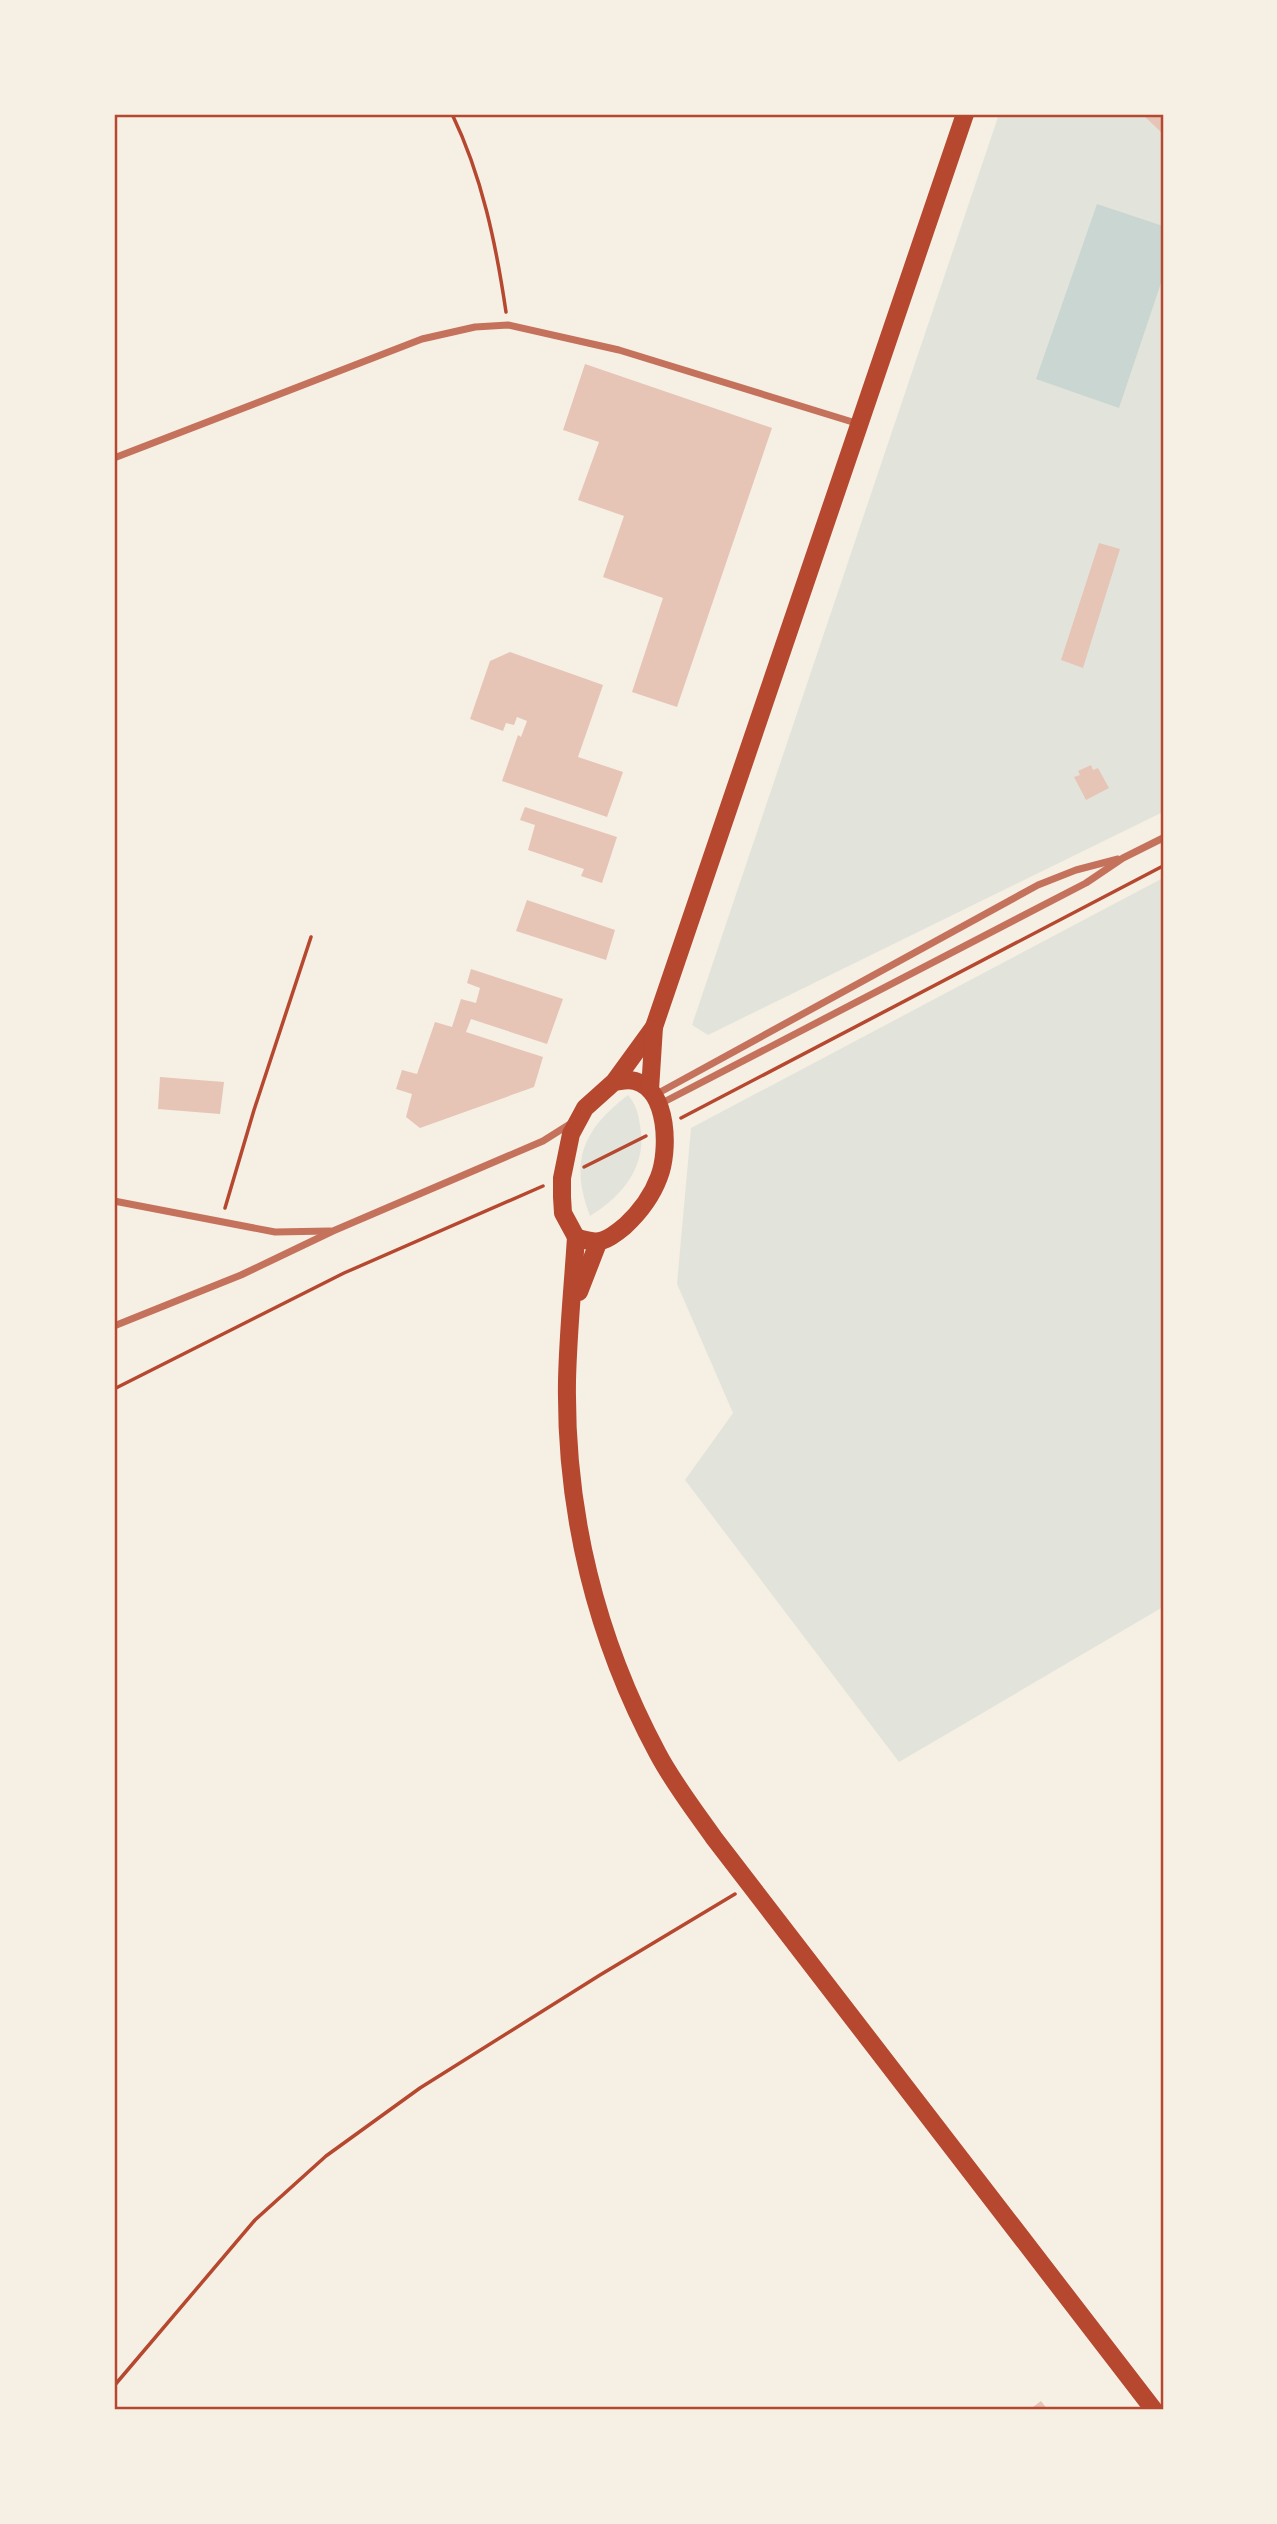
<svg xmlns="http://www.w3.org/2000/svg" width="1277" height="2524" font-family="'Titillium Web',sans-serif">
<rect width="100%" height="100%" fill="#f6efe4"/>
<g fill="#e2e4dc">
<polygon points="999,114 1163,114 1163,812 708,1035 692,1025"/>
<polygon points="1163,878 1163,1607 899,1762 685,1480 733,1413 677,1284 691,1128"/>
<path d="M628,1095C636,1105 638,1112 640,1125C648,1165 623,1196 590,1216C569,1160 583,1130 628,1095Z"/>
</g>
<polygon fill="#c9d6d2" points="1097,204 1163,226 1163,277 1119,408 1036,379"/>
<g fill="#e6c5b7">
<polygon points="1142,114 1163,114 1163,134"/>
<polygon points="585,364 772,428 677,707 632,692 663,598 603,577 624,516 578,500 599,442 563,430"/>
<polygon points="1099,543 1120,549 1083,668 1061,660"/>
<polygon points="510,652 603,685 578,757 623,772 607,817 502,781 518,735 521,737 527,721 517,717 514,725 506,723 503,731 470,719 490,661"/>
<polygon points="1091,765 1093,770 1098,768 1109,788 1086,800 1074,777 1080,775 1078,771"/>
<polygon points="525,807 617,837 602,883 581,876 584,869 528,850 535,825 520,820"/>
<polygon points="527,900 615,930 606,960 516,931"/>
<polygon points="471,969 563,999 547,1044 471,1019 466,1032 543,1057 534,1087 420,1128 406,1117 412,1094 396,1089 402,1070 417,1074 435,1022 452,1027 461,999 476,1003 480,988 467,983"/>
<polygon points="160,1077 224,1082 220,1114 158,1109"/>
<polygon points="1041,2401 1048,2410 1029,2410"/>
</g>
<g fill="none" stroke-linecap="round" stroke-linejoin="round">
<g stroke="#b5482f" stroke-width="3.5">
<path d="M452,114C482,176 496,244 506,312"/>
<polyline points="681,1118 1163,866"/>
<polyline points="584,1167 646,1136"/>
<polyline points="225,1208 254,1110 311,937"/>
<polyline points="114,1389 344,1273 543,1186"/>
<polyline points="114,2386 255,2220 326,2156 420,2088 600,1975 735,1894"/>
</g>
<g stroke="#c5725c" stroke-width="7">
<polyline points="114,458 422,339 475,327 508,325 619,350 859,424"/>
<polyline points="653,1096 1038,885 1076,870 1118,859"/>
<polyline points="660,1104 1086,883 1123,858 1163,838"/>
<polyline points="114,1201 275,1232 330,1231"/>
<polyline points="114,1326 241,1275 333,1231 543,1141 570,1124"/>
</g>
<g stroke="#b5482f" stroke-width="18">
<path d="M614,1082C621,1081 628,1079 635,1081C669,1090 669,1152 659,1177C652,1196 640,1212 625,1226C607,1241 599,1246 576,1237L563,1213L562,1197V1178L571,1134L585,1108L614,1082L654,1027"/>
<polyline points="650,1090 654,1027 965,114"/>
<path d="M576,1237C573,1285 568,1333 567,1381C565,1512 596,1639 658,1754C674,1784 695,1811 714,1838L1154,2410"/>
<polyline points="579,1292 598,1243"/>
</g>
</g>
<rect width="1277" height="2524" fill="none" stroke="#f6efe4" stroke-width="231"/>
<rect x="116" y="116" width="1046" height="2292" fill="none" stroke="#b5482f" stroke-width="2.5"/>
</svg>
